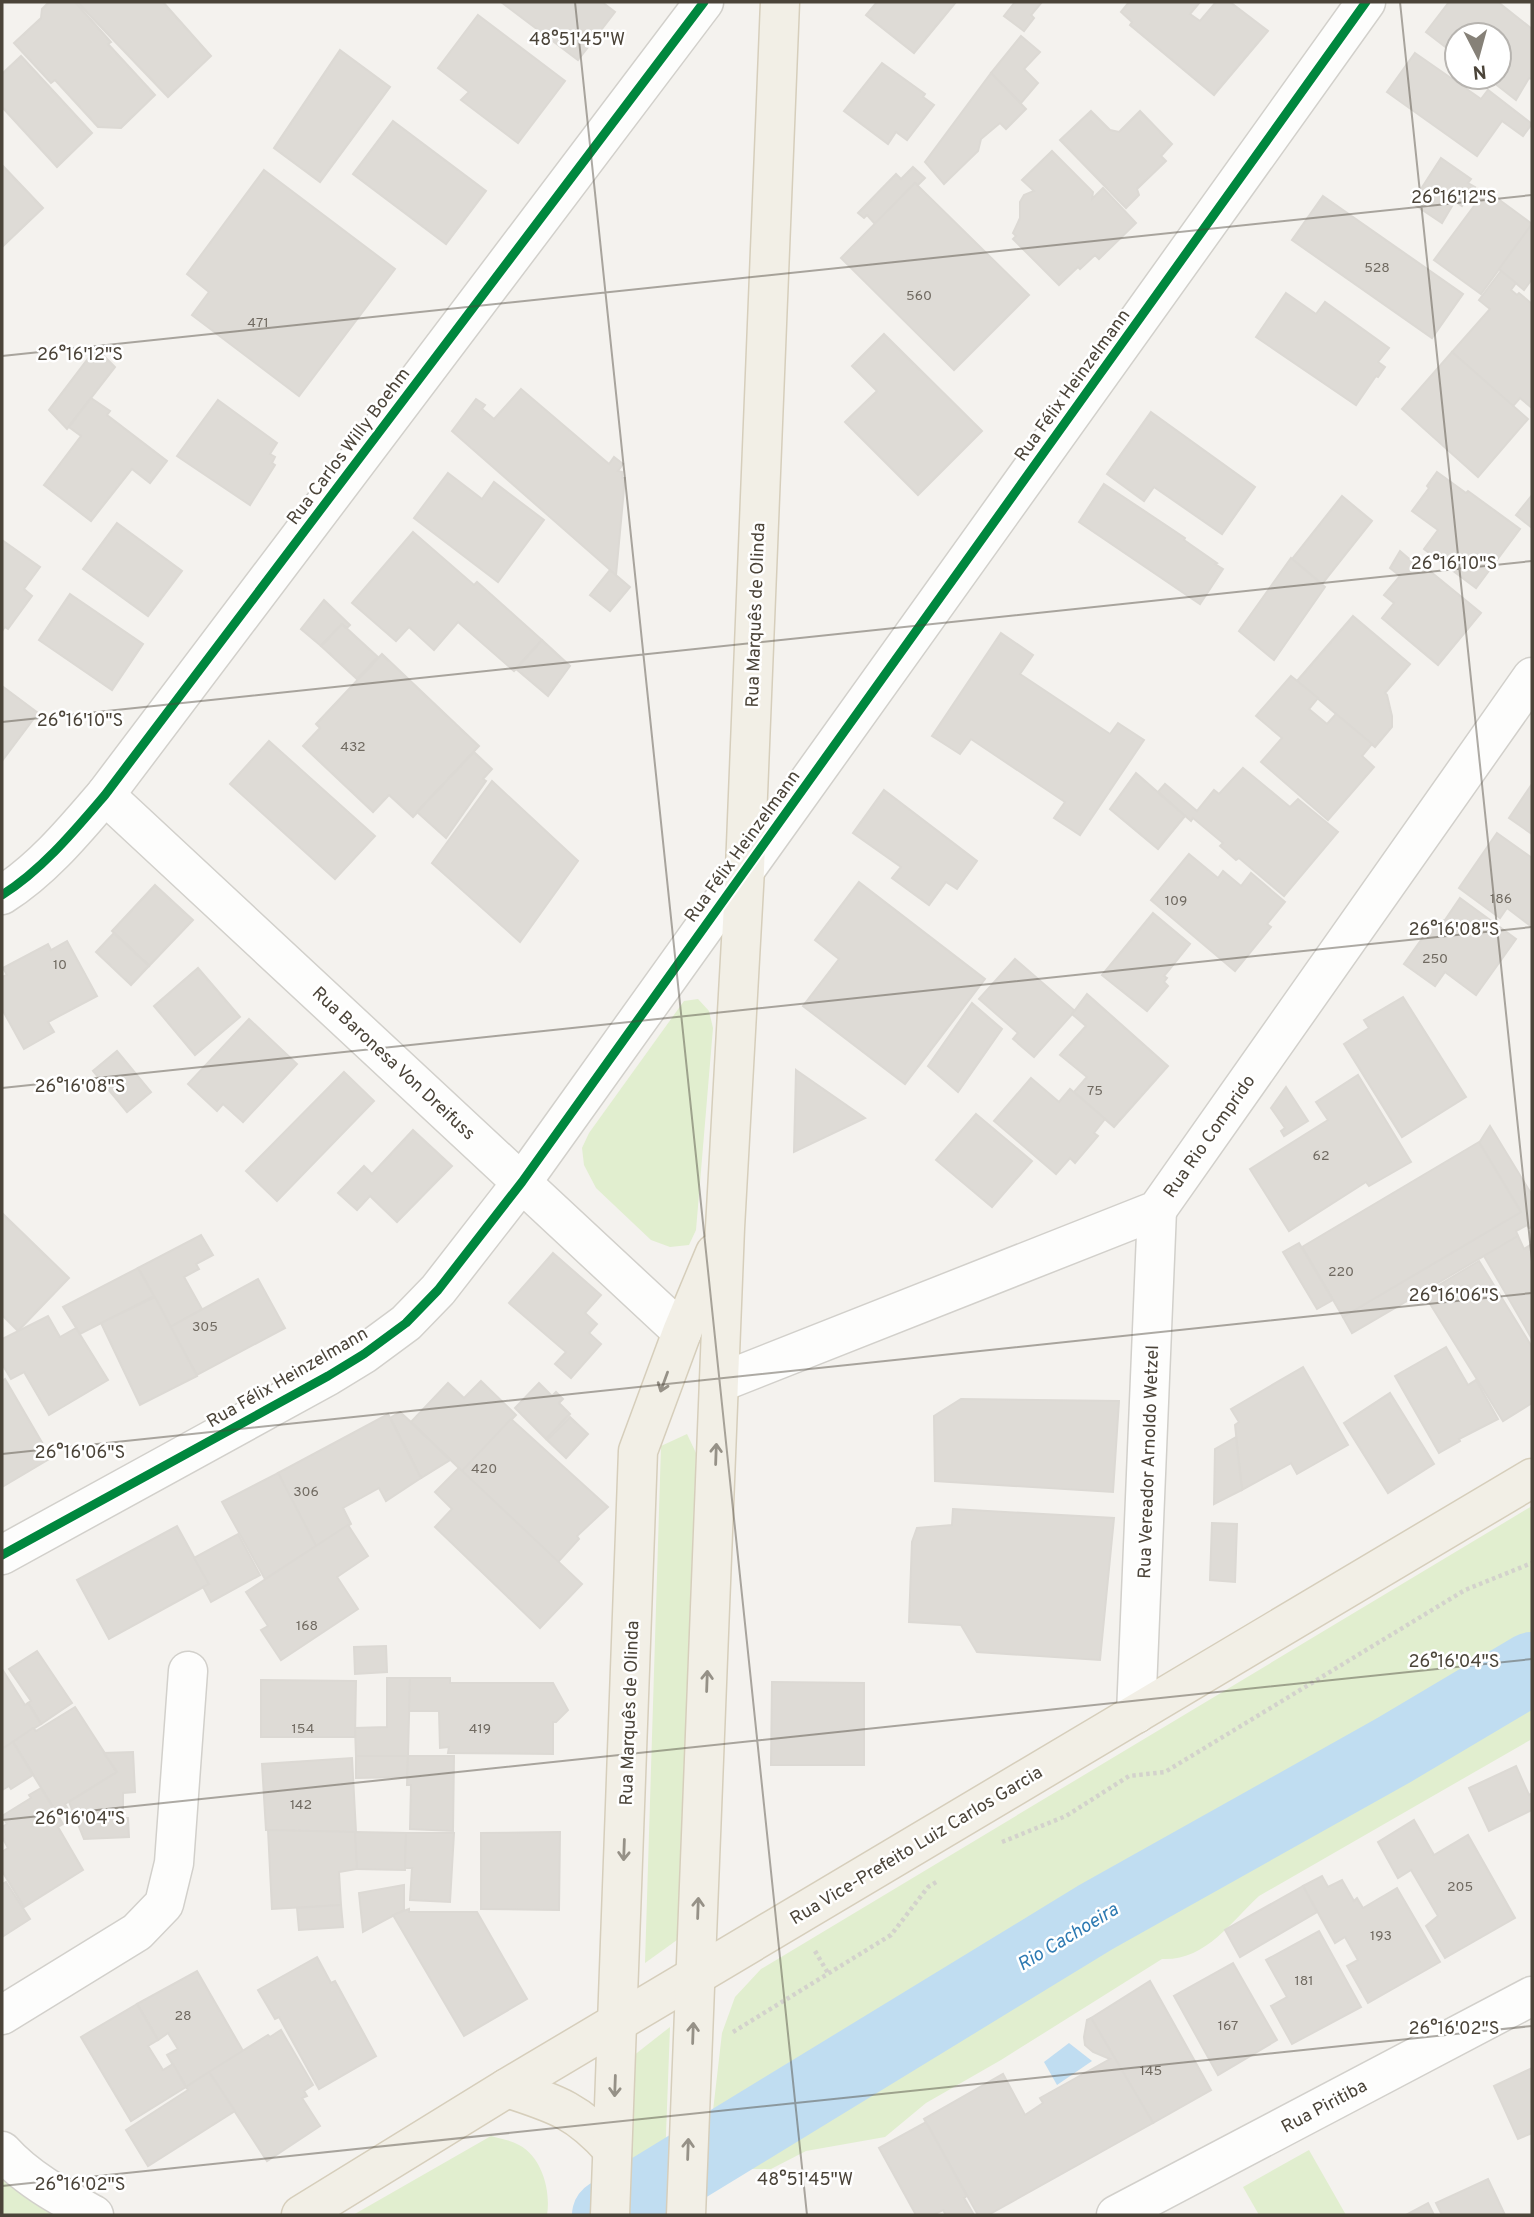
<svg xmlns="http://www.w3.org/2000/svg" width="1534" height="2217" font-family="Overpass,sans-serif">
<rect width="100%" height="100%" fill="#f4f2ee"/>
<g fill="#e1eecf">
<polygon points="698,999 709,1011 713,1028 696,1230 689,1245 670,1247 651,1240 596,1188 584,1165 582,1148 589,1133 684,1001"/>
<polygon points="687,1434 696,1453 677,1940 645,1963 661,1446"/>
<path d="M1532,1506V1739L1259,1896C1230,1923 1205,1961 1162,1959L1001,2060L926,2103L885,2137L806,2151L771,2169H748L733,2140L708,2154L722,2033L735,1997L761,1969Z"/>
<polygon points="670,2027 663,2215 628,2215 633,2056"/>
<path d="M491,2136C500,2139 511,2140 519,2145C542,2157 551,2191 547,2215H353Z"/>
<polygon points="1309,2150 1346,2215 1259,2215 1243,2187"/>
<polygon points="2,2169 64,2215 2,2215"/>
</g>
<polygon fill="#c0ddf1" points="1069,2043 1092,2061 1057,2085 1044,2062"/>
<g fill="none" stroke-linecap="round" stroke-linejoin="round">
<polyline stroke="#c0ddf1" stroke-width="72" points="608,2215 1096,1917 1394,1750 1532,1668"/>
</g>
<g fill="#dedbd6" stroke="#dcd9d4" stroke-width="2">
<polygon points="49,2 75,2 111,42 108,44 155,95 121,128 98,127 55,80 51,83 14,43 41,18 42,9"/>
<polygon points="77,2 163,2 211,56 168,97"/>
<polygon points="501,2 602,2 615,12 578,60"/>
<polygon points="877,2 956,2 914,53 866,15"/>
<polygon points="1015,2 1042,2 1031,15 1034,18 1024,31 1004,16"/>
<polygon points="1129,2 1200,2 1190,14 1200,21 1216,2 1230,2 1268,31 1214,95 1130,25 1132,22 1121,12"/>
<polygon points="1449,2 1498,2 1532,29 1532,79 1529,78 1516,100 1489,79 1491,77 1499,77 1499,35 1457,35 1457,45 1452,52 1426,32"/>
<polygon points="478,15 565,81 518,143 461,100 469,92 438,68"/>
<polygon points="1021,36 1040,52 1024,69 1038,83 1021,103 991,73"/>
<polygon points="340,50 390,87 320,182 274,148"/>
<polygon points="1415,53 1481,99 1488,90 1532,124 1523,136 1502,121 1477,156 1387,92"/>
<polygon points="21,56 92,133 57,167 2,107 2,74"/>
<polygon points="882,63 925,94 923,97 934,105 907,140 896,132 888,144 844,111"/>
<polygon points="991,73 1026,109 1006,129 1000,123 981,139 978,151 944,184 925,162"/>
<polygon points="1091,111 1110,130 1119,132 1140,111 1172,144 1161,156 1166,161 1137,189 1139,195 1126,208 1060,140"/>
<polygon points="393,121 486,191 446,244 353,174"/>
<polygon points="1052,151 1093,192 1092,199 1103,188 1136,223 1099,259 1095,255 1080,269 1078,267 1059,285 1013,239 1016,236 1013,233 1020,218 1020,202 1024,195 1034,191 1022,180"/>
<polygon points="1441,158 1471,179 1468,183 1475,187 1462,206 1455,201 1442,223 1412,203"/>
<polygon points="2,165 43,208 3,246 2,245"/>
<polygon points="913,167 925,178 918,185 915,183 875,224 867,215 864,218 858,213 896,174 901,179"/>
<polygon points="264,170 395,269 299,396 192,315 209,292 187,274"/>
<polygon points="915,183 1029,295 954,370 841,258"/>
<polygon points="1486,190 1532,224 1481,294 1434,260"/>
<polygon points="1323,196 1463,294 1432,338 1292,240"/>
<polygon points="1532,224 1532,279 1524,290 1499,269"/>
<polygon points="1501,271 1516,283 1511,290 1517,295 1519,293 1532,304 1532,408 1520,398 1513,406 1452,352 1490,309 1479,300"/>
<polygon points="1286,293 1316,314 1325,302 1389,348 1378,362 1385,367 1378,377 1376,376 1356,405 1256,337"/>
<polygon points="884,334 982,431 918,495 845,422 877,391 852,366"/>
<polygon points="96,348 115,367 67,429 49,410"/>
<polygon points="1452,352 1528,419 1478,477 1402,409"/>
<polygon points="521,389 609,464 614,457 623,464 618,471 622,472 622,478 625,478 616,575 452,431 476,399 485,405 482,409 494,419"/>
<polygon points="91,398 110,411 107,415 167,461 150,483 132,469 91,521 44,485 81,436 69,427"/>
<polygon points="218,400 277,443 270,454 275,457 272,463 275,465 250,505 177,456"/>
<polygon points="1151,412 1255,487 1222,534 1154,487 1144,501 1107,474"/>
<polygon points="1437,472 1466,493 1468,491 1520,529 1476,588 1424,549 1438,530 1412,511 1429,488 1427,486"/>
<polygon points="448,473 482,499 494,482 544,520 498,582 414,518"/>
<polygon points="1104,484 1185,538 1184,540 1217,563 1215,564 1223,569 1200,604 1079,522"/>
<polygon points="1532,495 1532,528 1516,515"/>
<polygon points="1342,496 1372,521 1322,584 1292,559"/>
<polygon points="117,523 182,571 148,616 83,569"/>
<polygon points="413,532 474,585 477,582 542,640 514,671 458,622 434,650 409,627 396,641 352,603"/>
<polygon points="2,540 40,567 24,589 32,596 8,629 5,627 2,631"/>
<polygon points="1400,551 1422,570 1425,567 1481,613 1438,665 1382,618 1394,603 1384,595 1400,576 1390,568"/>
<polygon points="1291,558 1325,587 1274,660 1239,631"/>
<polygon points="610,570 630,587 610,611 590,595"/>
<polygon points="70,594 143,644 112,690 39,640"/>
<polygon points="324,600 350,625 347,628 342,624 321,646 301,629"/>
<polygon points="1353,616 1410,664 1385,693 1387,695 1392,716 1392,727 1375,747 1297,681"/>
<polygon points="342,624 378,657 357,679 321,646"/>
<polygon points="1001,633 1033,655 1020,674 1110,734 1118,723 1144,740 1080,835 1054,818 1065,802 971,739 960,754 932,736"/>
<polygon points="542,640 570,666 548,696 516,669"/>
<polygon points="382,654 479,746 413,817 389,795 373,812 303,746 320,728 316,724"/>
<polygon points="1291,676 1318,698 1309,709 1327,724 1336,714 1372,744 1362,756 1374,767 1328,820 1261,762 1282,738 1256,716"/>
<polygon points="2,686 38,713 2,761"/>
<polygon points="269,741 375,836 335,879 230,784"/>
<polygon points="474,752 492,769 483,779 486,781 446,838 417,812"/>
<polygon points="1243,768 1290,807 1298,799 1338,832 1284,896 1239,858 1236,860 1220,846 1223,843 1193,818 1191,821 1158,792 1165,784 1197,811 1214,790 1219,794"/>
<polygon points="1136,773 1185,816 1158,849 1110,809"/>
<polygon points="492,781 578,861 520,942 432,863"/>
<polygon points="1532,784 1532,834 1509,818"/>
<polygon points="884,790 977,861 957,889 946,882 929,905 892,878 901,867 853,833"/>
<polygon points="1497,833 1532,858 1532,927 1507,908 1500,918 1459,888"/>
<polygon points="1189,854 1218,878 1223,871 1241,886 1251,873 1285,902 1267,924 1271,927 1235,971 1151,900"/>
<polygon points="859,882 985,979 905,1084 803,1006 839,959 815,940"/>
<polygon points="155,885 193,920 149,966 112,931"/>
<polygon points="1460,898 1516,939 1476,995 1445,972 1435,986 1404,964 1436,919 1440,922 1445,920"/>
<polygon points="1153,913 1190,944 1164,976 1167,978 1164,982 1168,986 1147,1011 1102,975"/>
<polygon points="114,933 149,966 131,985 96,952"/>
<polygon points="67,941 97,996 48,1022 54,1032 24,1049 2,1009 2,977 7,975 3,968 48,944 51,950"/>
<polygon points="1015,959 1075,1011 1034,1057 1013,1039 1018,1033 979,999"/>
<polygon points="198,968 240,1017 195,1055 154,1006"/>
<polygon points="1087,994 1168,1066 1114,1127 1074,1092 1087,1077 1060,1055 1086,1026 1072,1014"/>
<polygon points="1403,997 1466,1097 1402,1137 1344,1044 1369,1028 1364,1020"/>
<polygon points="972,1003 1002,1029 958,1092 928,1066"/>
<polygon points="249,1019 297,1064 243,1122 223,1104 217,1111 188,1084"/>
<polygon points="117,1051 151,1092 127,1112 93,1071"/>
<polygon points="796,1070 865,1118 794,1152"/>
<polygon points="344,1072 374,1101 277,1201 246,1171"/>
<polygon points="1358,1075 1411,1162 1369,1186 1366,1182 1289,1231 1250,1169 1328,1120 1316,1102"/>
<polygon points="1031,1078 1059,1102 1070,1089 1105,1119 1094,1133 1098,1136 1075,1163 1070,1158 1056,1174 994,1121"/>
<polygon points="1286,1087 1308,1121 1284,1136 1281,1131 1285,1128 1271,1108"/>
<polygon points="976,1114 1032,1161 992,1207 936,1160"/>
<polygon points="1490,1126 1532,1195 1532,1227 1529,1228 1527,1225 1516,1231 1518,1236 1352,1333 1343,1317 1521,1212 1479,1143"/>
<polygon points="413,1130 452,1166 397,1222 370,1196 357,1210 338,1193 364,1166 372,1174"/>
<polygon points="1479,1142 1521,1212 1343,1317 1302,1247"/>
<polygon points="2,1213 69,1278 18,1331 2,1315"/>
<polygon points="201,1235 213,1255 196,1264 199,1269 184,1277 202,1309 170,1327 138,1268"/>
<polygon points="1518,1236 1524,1249 1532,1244 1532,1339 1484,1256"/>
<polygon points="1299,1243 1333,1300 1317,1309 1283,1252"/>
<polygon points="553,1253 601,1295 585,1313 597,1324 589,1333 601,1344 571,1378 555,1364 566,1352 509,1303"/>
<polygon points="1479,1261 1532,1347 1532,1403 1503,1421 1424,1294"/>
<polygon points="138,1268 154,1296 80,1334 63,1307"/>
<polygon points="258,1279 285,1328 197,1375 170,1327"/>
<polygon points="155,1297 197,1376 140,1405 101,1323"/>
<polygon points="48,1316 60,1337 76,1328 108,1380 49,1415 24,1372 11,1379 2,1364 2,1339"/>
<polygon points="1446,1347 1468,1385 1476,1380 1498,1419 1459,1439 1460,1441 1439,1453 1395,1376"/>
<polygon points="1303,1367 1348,1445 1297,1474 1291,1463 1242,1490 1235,1425 1239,1422 1231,1409"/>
<polygon points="5,1379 51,1458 2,1487 2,1381"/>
<polygon points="481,1381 516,1415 462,1471 411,1422 448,1383 464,1398"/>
<polygon points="539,1383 552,1396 556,1392 563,1399 559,1403 570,1414 546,1439 515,1408"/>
<polygon points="1390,1393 1434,1464 1388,1493 1344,1423"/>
<polygon points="961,1399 1119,1401 1113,1492 935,1481 934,1416"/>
<polygon points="400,1412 411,1422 450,1460 421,1478 390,1418"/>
<polygon points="388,1414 421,1478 386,1501 379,1488 343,1508 351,1524 316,1546 278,1473"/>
<polygon points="570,1417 588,1434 566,1458 547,1440"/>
<polygon points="511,1419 608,1507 577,1536 579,1539 558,1562 462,1471"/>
<polygon points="1236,1437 1242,1490 1214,1504 1215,1449"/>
<polygon points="459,1468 582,1584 540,1628 435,1527 452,1509 435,1492"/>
<polygon points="278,1473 316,1546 265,1579 222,1502"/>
<polygon points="953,1509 1114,1518 1100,1660 977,1652 961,1625 909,1622 912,1542 917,1528 952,1525"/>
<polygon points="1212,1523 1237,1524 1235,1582 1210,1580"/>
<polygon points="348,1525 368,1556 337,1577 358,1609 281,1660 261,1630 268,1626 246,1592"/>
<polygon points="177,1526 209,1584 109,1639 77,1580"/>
<polygon points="238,1534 260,1575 211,1602 203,1587 209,1584 194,1558"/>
<polygon points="386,1646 387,1672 355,1674 354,1647"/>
<polygon points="37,1651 72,1703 41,1724 28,1703 31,1701 9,1669"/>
<polygon points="2,1669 25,1705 28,1703 41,1724 2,1749"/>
<polygon points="387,1678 410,1678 408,1756 356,1756 355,1728 387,1727"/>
<polygon points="410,1678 450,1678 450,1683 553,1683 568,1710 556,1722 553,1722 553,1754 448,1753 449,1747 440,1748 439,1711 409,1711"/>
<polygon points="261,1680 356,1681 355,1737 261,1737"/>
<polygon points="772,1682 864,1683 864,1765 771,1765"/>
<polygon points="75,1707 117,1772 65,1804 69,1811 59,1817 13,1742 33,1728 36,1731"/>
<polygon points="13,1742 33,1775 11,1789 9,1786 2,1790 2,1749"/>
<polygon points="133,1752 135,1792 123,1793 123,1818 128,1818 129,1837 84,1839 69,1802 117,1772 104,1753"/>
<polygon points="356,1756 408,1756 407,1777 356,1778"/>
<polygon points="408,1756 454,1756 453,1831 410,1829 411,1785 407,1785"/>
<polygon points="352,1758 356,1832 266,1830 262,1764"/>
<polygon points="1516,1766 1529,1795 1532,1793 1532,1810 1489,1831 1469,1788"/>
<polygon points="41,1788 63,1824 58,1827 83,1870 24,1907 2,1871 2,1852 8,1848 2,1837 2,1827 7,1824 2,1816 31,1798 29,1795"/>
<polygon points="1414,1820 1434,1855 1468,1835 1515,1918 1445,1958 1426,1926 1438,1916 1411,1870 1398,1878 1378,1842"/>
<polygon points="268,1830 355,1832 357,1869 339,1872 341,1905 272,1909"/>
<polygon points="355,1832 406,1833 405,1870 357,1869"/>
<polygon points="560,1832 559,1910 481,1909 481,1833"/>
<polygon points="406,1833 454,1833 450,1902 410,1900 412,1868 405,1868"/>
<polygon points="1322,1876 1328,1887 1342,1880 1354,1901 1357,1898 1363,1908 1397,1888 1440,1962 1368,2003 1347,1966 1358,1960 1345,1937 1335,1943 1303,1886"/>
<polygon points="6,1882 30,1919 2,1937 2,1884"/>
<polygon points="404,1885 404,1910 363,1932 359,1893"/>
<polygon points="1303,1886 1317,1912 1240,1957 1225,1930"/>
<polygon points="341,1905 343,1927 299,1930 297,1908"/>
<polygon points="409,1909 409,1912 477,1912 527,1999 464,2036 393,1915"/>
<polygon points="1319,1931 1361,2007 1292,2044 1271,2006 1287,1997 1266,1960"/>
<polygon points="317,1957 331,1983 335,1981 376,2056 319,2089 279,2017 275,2019 258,1990"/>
<polygon points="1233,1963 1277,2040 1218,2075 1174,1996"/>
<polygon points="197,1971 243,2051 186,2087 167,2055 178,2049 168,2033 158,2040 137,2004"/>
<polygon points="1150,1981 1211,2090 1153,2123 1091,2018"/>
<polygon points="137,2004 158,2040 148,2046 163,2070 173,2064 186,2087 131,2121 81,2037"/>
<polygon points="1091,2018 1153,2123 988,2215 978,2215 924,2119 1003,2074 1025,2115 1043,2103 1040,2098 1110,2059 1093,2052 1085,2045 1084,2037 1087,2020"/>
<polygon points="281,2030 313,2085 304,2091 307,2096 302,2098 320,2126 267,2161 209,2072 268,2035 270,2037"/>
<polygon points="1532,2068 1532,2133 1518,2139 1494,2086"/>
<polygon points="209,2072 235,2111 148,2166 126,2130 188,2090 186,2087"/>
<polygon points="926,2122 967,2196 964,2198 974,2215 946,2215 943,2210 933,2215 916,2215 879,2148"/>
<polygon points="1488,2179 1505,2215 1442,2215 1436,2203"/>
<polygon points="1428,2203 1434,2215 1406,2215"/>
</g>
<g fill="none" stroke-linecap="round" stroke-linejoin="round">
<g stroke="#d2d0cb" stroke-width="41">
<g id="minor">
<polyline points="105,795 682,1332"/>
<path d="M2,895C42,870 75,830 105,795L704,2"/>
<polyline points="719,1383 1157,1210 1532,677"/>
<polyline points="2,1555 328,1376 364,1354 406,1323 438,1290 522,1182 1366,2"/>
<polyline points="1136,1714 1157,1210"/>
<polyline points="2,2015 137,1932 164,1904 174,1863 188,1671"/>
<path d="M2,2151C27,2179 61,2197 94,2215"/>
<polyline points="1116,2215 1532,1996"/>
</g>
</g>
<g stroke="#d6cebb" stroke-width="41">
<g id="major">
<path d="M507,2088C556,2104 577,2110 612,2149"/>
<polyline points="301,2215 507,2088 1532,1478"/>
<polyline points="610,2215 638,1451 682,1332 715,1253"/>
<polyline points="686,2215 725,1228 745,869 780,2"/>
</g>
</g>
<g stroke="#d3d2cc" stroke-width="4.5" stroke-dasharray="3.5 3.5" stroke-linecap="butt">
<polyline points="1002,1842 1066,1816 1129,1776 1165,1772 1465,1590 1532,1563"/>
<polyline points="815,1951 828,1973"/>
<polyline points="733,2032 891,1935 928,1887 938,1881"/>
</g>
<use href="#minor" stroke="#fdfdfc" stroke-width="38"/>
<use href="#major" stroke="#f2efe6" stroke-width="38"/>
<g stroke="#fff" stroke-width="13">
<g id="cycleway">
<path d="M2,895C42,870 75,830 105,795L704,2"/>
<polyline points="2,1555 328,1376 364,1354 406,1323 438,1290 522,1182 1366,2"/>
</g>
</g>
<use href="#cycleway" stroke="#00873e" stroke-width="9"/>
</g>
<defs><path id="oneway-shaft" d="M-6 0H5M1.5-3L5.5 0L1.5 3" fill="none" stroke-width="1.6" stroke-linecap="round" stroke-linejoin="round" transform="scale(1.75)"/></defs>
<g stroke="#969187">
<use href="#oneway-shaft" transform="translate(664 1382) rotate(110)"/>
<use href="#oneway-shaft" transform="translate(716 1454) rotate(-88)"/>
<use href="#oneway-shaft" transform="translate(707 1681) rotate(-88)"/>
<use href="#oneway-shaft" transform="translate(624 1850) rotate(92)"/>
<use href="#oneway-shaft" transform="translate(698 1908) rotate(-88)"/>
<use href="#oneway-shaft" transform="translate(693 2033) rotate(-88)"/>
<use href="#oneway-shaft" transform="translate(615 2086) rotate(92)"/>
<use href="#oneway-shaft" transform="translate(688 2149) rotate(-88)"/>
</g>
<path fill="none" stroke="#4b4439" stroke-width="2" stroke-opacity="0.45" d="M575,2L807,2215M1400,2L1532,1261M2,356L1532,195M2,722L1532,561M2,1088L1532,927M2,1454L1532,1293M2,1820L1532,1659M2,2186L1532,2026"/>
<g text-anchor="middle" stroke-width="5" stroke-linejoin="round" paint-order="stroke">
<g font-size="14" fill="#706a61">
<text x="1377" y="272">528</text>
<text x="919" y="300">560</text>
<text x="258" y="327">471</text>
<text x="353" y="751">432</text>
<text x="1501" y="903">186</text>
<text x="1176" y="905">109</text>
<text x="1435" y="963">250</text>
<text x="60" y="969">10</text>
<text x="1095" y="1095">75</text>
<text x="1321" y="1160">62</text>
<text x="1341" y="1276">220</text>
<text x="205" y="1331">305</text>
<text x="484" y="1473">420</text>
<text x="306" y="1496">306</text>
<text x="307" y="1630">168</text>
<text x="303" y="1733">154</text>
<text x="480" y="1733">419</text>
<text x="301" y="1809">142</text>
<text x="1460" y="1891">205</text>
<text x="1381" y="1940">193</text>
<text x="1304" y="1985">181</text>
<text x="183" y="2020">28</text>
<text x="1228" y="2030">167</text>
<text x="1151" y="2075">145</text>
</g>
<g font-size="18" fill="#4b4439" stroke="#fff">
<text transform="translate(1072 385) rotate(-54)" y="6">Rua Félix Heinzelmann</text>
<text transform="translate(348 446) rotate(-53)" y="6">Rua Carlos Willy Boehm</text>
<text transform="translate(755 615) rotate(-88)" y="6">Rua Marquês de Olinda</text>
<text transform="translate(742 846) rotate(-54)" y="6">Rua Félix Heinzelmann</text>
<text transform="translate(394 1063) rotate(43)" y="6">Rua Baronesa Von Dreifuss</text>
<text transform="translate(1209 1136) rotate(-55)" y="6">Rua Rio Comprido</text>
<text transform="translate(287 1377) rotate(-30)" y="6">Rua Félix Heinzelmann</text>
<text transform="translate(1148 1462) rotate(-88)" y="6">Rua Vereador Arnoldo Wetzel</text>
<text transform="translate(629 1713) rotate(-88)" y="6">Rua Marquês de Olinda</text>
<text transform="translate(916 1845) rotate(-31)" y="6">Rua Vice-Prefeito Luiz Carlos Garcia</text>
<text transform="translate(1324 2106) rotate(-28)" y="6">Rua Piritiba</text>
</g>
<g font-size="19" font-style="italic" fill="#2e7ab2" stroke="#fff">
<text transform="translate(1067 1936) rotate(-31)" y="7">Rio Cachoeira</text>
</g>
</g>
<g font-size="18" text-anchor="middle" fill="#4b4439" stroke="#fff" stroke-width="5" stroke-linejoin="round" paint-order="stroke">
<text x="577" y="45">48°51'45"W</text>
<text x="1454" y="203">26°16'12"S</text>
<text x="80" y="360">26°16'12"S</text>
<text x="1454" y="569">26°16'10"S</text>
<text x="80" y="726">26°16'10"S</text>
<text x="1454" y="935">26°16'08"S</text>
<text x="80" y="1092">26°16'08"S</text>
<text x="1454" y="1301">26°16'06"S</text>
<text x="80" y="1458">26°16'06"S</text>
<text x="1454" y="1667">26°16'04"S</text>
<text x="80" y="1824">26°16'04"S</text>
<text x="1454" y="2034">26°16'02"S</text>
<text x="805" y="2185">48°51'45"W</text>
<text x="80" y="2190">26°16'02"S</text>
</g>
<rect width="1534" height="2217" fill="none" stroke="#4b4439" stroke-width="7"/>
<g transform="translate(1478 56) rotate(174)"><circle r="33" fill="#ffffff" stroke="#b7b4b0" stroke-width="2"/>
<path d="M0-5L12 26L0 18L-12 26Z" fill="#868178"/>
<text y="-10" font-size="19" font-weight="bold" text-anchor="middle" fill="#4b4439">N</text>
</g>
</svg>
